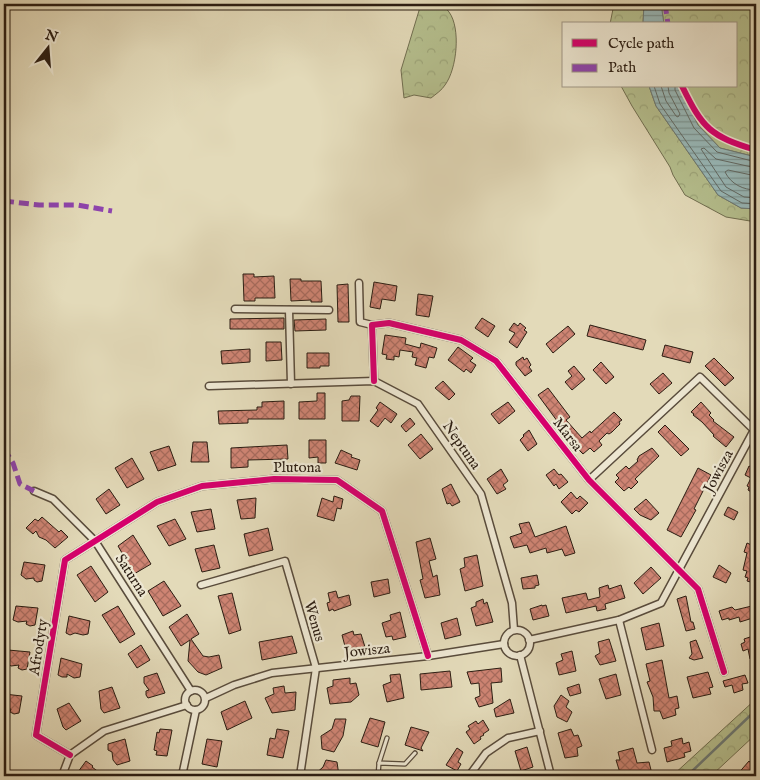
<svg xmlns="http://www.w3.org/2000/svg" width="760" height="780" font-family="'IM FELL English',serif">
<defs>
<pattern id="forest-crowns" width="20" height="18" patternUnits="userSpaceOnUse" patternTransform="scale(1.25)"><rect width="20" height="18" fill="#b5bf8e"/><path d="M2 6a3 3 0 1 1 6 0M12 15a3 3 0 1 1 6 0" fill="none" stroke="#9ca479"/></pattern>
<pattern id="water-rules" width="6" height="5" patternUnits="userSpaceOnUse" patternTransform="scale(1.25)"><rect width="6" height="5" fill="#98b8b8"/><path d="M0 2.5h6" fill="none" stroke="#7c9594"/></pattern>
<pattern id="building-cross-hatch" width="8" height="8" patternUnits="userSpaceOnUse" patternTransform="scale(1.25)"><rect width="8" height="8" fill="#ce8473"/><path d="M0 0l8 8M0 8l8-8" fill="none" stroke="#a76b5d"/></pattern>
</defs>
<rect width="100%" height="100%" fill="#e3dab9"/>
<filter id="stains"><feTurbulence type="fractalNoise" baseFrequency=".004" numOctaves="4"/><feColorMatrix values="0 0 0 0 .2 0 0 0 0 .09 0 0 0 0 .02 0 0 0 .5 -.17"/></filter>
<radialGradient id="worn" r=".72"><stop offset=".6" stop-color="#630" stop-opacity="0"/><stop offset="1" stop-color="#630" stop-opacity=".3"/></radialGradient>
<g fill="url(#forest-crowns)" stroke="#706e50">
<path d="M421,4H440C443,6 447,9 449,12C461,28 457,69 445,85C442,90 436,94 431,98L414,95L404,98L401,70Z"/>
<polygon points="614,4 644,4 643,24 610,24"/>
<polygon points="661,4 756,4 756,133 753,140 756,141 756,157 720,148 698,125 679,86 736,86 736,24 664,24"/>
<polygon points="621,86 649,86 656,106 718,195 741,208 756,209 756,222 726,217 685,195 673,175 670,167 632,106"/>
<polygon points="756,699 756,734 711,776 672,776"/>
</g>
<g fill="url(#water-rules)" stroke="#6c7a76">
<polygon points="644,4 661,4 664,24 643,24"/>
<polygon points="649,86 679,86 698,125 720,148 756,157 756,209 741,208 718,195 656,106"/>
</g>
<g fill="none" stroke-linecap="round" stroke-linejoin="round">
<g stroke="#626a65" stroke-width="1">
<polyline points="654,86 660,104 721,191 742,203 756,204"/>
<polyline points="661,86 666,101 676,116 678,117 680,114 669,93 668,86"/>
<polyline points="675,86 675,90 694,128 717,152 756,162"/>
<polyline points="756,168 716,159 704,148 701,149 726,187 744,197 756,198"/>
<path d="M756,176L728,170L725,172C731,184 743,190 756,190"/>
</g>
<polyline stroke="#6c7a76" stroke-width="2.5" points="687,776 756,710"/>
</g>
<g fill="url(#building-cross-hatch)" stroke="#2b1d12">
<polygon points="243,274 254,274 254,277 274,276 275,298 255,298 255,301 244,301"/>
<polygon points="290,279 301,279 301,281 321,281 322,302 311,302 311,300 291,301"/>
<polygon points="374,282 397,286 395,301 382,299 380,309 370,307"/>
<polygon points="348,284 349,322 338,322 337,285"/>
<polygon points="418,294 433,296 429,317 416,315"/>
<polygon points="284,318 284,329 230,329 230,319"/>
<polygon points="482,318 495,326 488,337 475,328"/>
<polygon points="326,319 326,330 295,331 294,320"/>
<polygon points="514,323 518,326 520,323 526,328 524,330 527,332 517,348 509,342 515,333 509,330"/>
<polygon points="590,325 646,340 643,350 587,336"/>
<polygon points="568,326 575,334 553,353 546,344"/>
<polygon points="385,335 406,338 405,344 420,348 421,343 437,348 434,358 429,357 426,368 415,365 417,358 412,357 413,352 400,350 399,357 394,356 394,360 386,359 387,355 382,354"/>
<polygon points="266,342 281,342 282,360 266,361"/>
<polygon points="665,345 693,352 690,363 662,356"/>
<polygon points="458,347 473,358 470,361 476,365 471,373 466,369 464,372 448,360"/>
<polygon points="250,349 250,362 222,364 221,351"/>
<polygon points="307,353 329,353 329,366 320,366 320,368 307,368"/>
<polygon points="523,357 524,360 527,358 531,365 529,367 532,371 525,376 516,365 516,362"/>
<polygon points="714,358 734,378 725,386 705,366"/>
<polygon points="601,362 614,377 606,384 593,370"/>
<polygon points="574,366 585,379 572,390 565,382 572,376 568,371"/>
<polygon points="663,373 672,383 659,394 650,384"/>
<polygon points="443,381 455,394 449,400 435,388"/>
<polygon points="548,388 570,417 566,420 582,438 590,431 591,433 614,412 622,420 619,422 620,424 612,432 609,434 607,433 599,441 602,445 594,452 590,448 583,454 578,449 577,451 569,442 570,441 564,434 566,433 538,395"/>
<polygon points="317,393 325,393 325,419 299,419 299,402 317,401"/>
<polygon points="351,396 360,396 359,421 342,421 342,401 349,400"/>
<polygon points="284,401 284,419 248,419 248,423 219,424 218,411 257,410 257,407 262,407 262,402"/>
<polygon points="380,402 397,414 391,423 385,418 378,427 370,421 378,410 376,408"/>
<polygon points="508,402 515,411 499,424 491,414"/>
<polygon points="701,402 711,413 709,415 714,420 713,421 734,437 726,447 713,436 714,435 702,422 693,415 694,414 691,412"/>
<polygon points="410,418 415,424 406,432 401,426"/>
<polygon points="665,425 689,449 681,456 658,432"/>
<polygon points="529,430 537,444 528,451 520,440 524,436 523,435"/>
<polygon points="421,434 433,449 420,459 408,445"/>
<polygon points="309,440 326,440 326,463 318,463 318,457 309,458"/>
<polygon points="193,442 207,442 209,462 191,462"/>
<polygon points="287,445 288,459 248,460 248,467 231,468 231,448"/>
<polygon points="169,446 176,465 158,471 150,452"/>
<polygon points="652,448 659,456 635,479 638,482 631,489 629,487 624,491 615,482 619,478 616,475 626,466 629,469 638,461 637,460 639,456"/>
<polygon points="341,450 352,455 351,457 360,460 357,470 335,463"/>
<polygon points="132,458 144,479 127,488 115,468"/>
<polygon points="749,466 755,469 756,468 756,495 748,490 749,487 747,486 751,478 745,475"/>
<polygon points="698,468 711,475 694,509 696,510 681,537 667,530"/>
<polygon points="501,469 508,481 503,485 506,489 497,494 487,479"/>
<polygon points="554,469 559,475 561,474 568,482 559,489 556,484 554,486 546,475"/>
<polygon points="451,484 460,502 452,506 450,503 447,504 442,489"/>
<polygon points="109,489 120,505 106,514 96,499"/>
<polygon points="571,492 577,499 580,496 588,503 579,512 576,510 572,514 561,502"/>
<polygon points="334,496 343,499 341,509 337,508 334,521 317,516 322,498 333,502"/>
<polygon points="256,498 255,518 241,519 237,500"/>
<polygon points="646,499 659,513 651,520 640,515 634,509"/>
<polygon points="728,507 738,512 734,520 724,515"/>
<polygon points="211,509 215,529 197,532 191,512"/>
<polygon points="42,517 59,532 61,530 68,537 55,548 46,540 39,537 36,531 33,534 26,528 35,519 38,521"/>
<polygon points="175,519 186,539 169,546 157,526"/>
<polygon points="529,522 535,537 566,526 575,553 565,556 562,549 547,553 546,548 530,553 527,545 514,548 510,537 522,533 519,524"/>
<polygon points="268,528 273,550 249,556 244,534"/>
<polygon points="133,535 151,564 134,574 118,546"/>
<polygon points="430,538 436,559 429,561 433,577 437,575 440,595 425,598 420,580 423,579 416,542"/>
<polygon points="747,543 756,547 756,576 754,583 747,581 748,578 745,577 747,571 743,570 747,553 744,552"/>
<polygon points="214,545 220,568 202,572 195,549"/>
<polygon points="477,555 483,586 465,591 460,569 465,567 464,558"/>
<polygon points="24,562 45,565 42,581 37,582 34,580 34,578 26,579 21,575"/>
<polygon points="719,565 731,573 726,583 713,577"/>
<polygon points="91,566 108,592 95,602 77,575"/>
<polygon points="651,567 661,578 643,594 634,583"/>
<polygon points="537,575 539,585 535,586 535,588 523,589 521,578"/>
<polygon points="388,579 390,593 374,597 371,582"/>
<polygon points="164,581 181,606 163,616 148,591"/>
<polygon points="608,585 609,589 621,585 625,598 605,604 606,609 597,611 596,606 566,613 562,598 586,593 588,600 600,597 599,588"/>
<polygon points="336,591 338,598 349,595 351,605 334,611 333,609 329,611 327,603 330,602 328,593"/>
<polygon points="232,593 241,630 229,634 218,596"/>
<polygon points="686,596 691,622 693,622 695,629 686,631 677,599"/>
<polygon points="483,599 484,604 487,602 493,622 476,626 471,608 476,606 476,602"/>
<polygon points="542,605 542,606 546,605 549,616 533,620 530,609"/>
<polygon points="756,605 756,617 740,622 739,617 729,620 729,618 722,620 719,611 732,607 735,610"/>
<polygon points="16,606 38,608 35,625 30,626 26,624 27,621 18,622 13,620"/>
<polygon points="118,606 135,634 120,643 102,615"/>
<polygon points="400,612 406,637 393,640 392,636 386,637 382,623 391,620 390,615"/>
<polygon points="187,614 199,634 191,639 203,656 209,657 219,655 222,668 206,675 198,672 188,661 190,640 181,646 169,627"/>
<polygon points="69,616 90,621 88,634 83,635 75,633 70,635 66,633"/>
<polygon points="457,618 461,635 445,639 441,623"/>
<polygon points="659,623 664,646 646,650 641,628"/>
<polygon points="353,631 354,635 361,634 365,647 346,650 342,635"/>
<polygon points="756,635 756,657 750,659 748,649 743,651 741,644 745,642 744,639"/>
<polygon points="292,636 297,653 262,660 259,642"/>
<polygon points="609,639 616,661 600,665 595,656 600,653 598,642"/>
<polygon points="696,640 703,658 694,660 689,658 692,654 690,642"/>
<polygon points="141,645 150,660 137,668 128,654"/>
<polygon points="8,650 30,652 27,669 22,670 18,668 19,665 11,666 6,663"/>
<polygon points="572,651 576,671 559,675 556,663 563,660 561,654"/>
<polygon points="61,658 82,664 80,677 74,678 67,674 67,677 62,677 58,675"/>
<polygon points="662,660 669,698 677,696 679,708 675,709 676,715 663,719 660,711 654,711 653,697 647,682 650,681 646,664"/>
<polygon points="501,668 502,682 491,683 493,703 479,707 475,698 480,696 479,683 471,684 467,672"/>
<polygon points="450,671 452,687 421,690 420,674"/>
<polygon points="708,672 713,687 709,688 711,694 693,698 687,677"/>
<polygon points="157,673 165,693 148,698 146,695 146,691 149,690 144,683 144,677"/>
<polygon points="400,674 404,698 387,702 383,685 391,682 390,675"/>
<polygon points="616,674 621,695 606,699 599,679"/>
<polygon points="745,675 748,683 742,684 743,690 734,693 732,685 725,687 723,681"/>
<polygon points="350,678 350,684 356,683 359,695 351,702 330,704 327,688 333,686 333,680"/>
<polygon points="579,684 581,693 570,696 567,688"/>
<polygon points="284,686 285,693 296,692 295,710 272,713 265,698 274,694 273,688"/>
<polygon points="112,687 120,708 104,713 101,709 99,691"/>
<polygon points="4,694 22,696 19,713 14,714 10,712 11,709 4,710"/>
<polygon points="561,695 569,701 566,707 572,712 567,722 557,717 554,706"/>
<polygon points="510,699 514,713 496,717 494,709"/>
<polygon points="245,701 252,718 227,730 221,712"/>
<polygon points="69,703 81,721 66,730 63,727 57,709"/>
<polygon points="370,718 385,722 378,747 361,742"/>
<polygon points="335,719 346,719 343,736 334,752 322,749 321,736 332,729"/>
<polygon points="483,720 489,730 483,734 484,735 480,737 481,739 474,744 466,732 470,729 468,726 476,721 478,724"/>
<polygon points="411,727 429,732 421,748 423,751 405,745"/>
<polygon points="160,729 172,730 167,756 156,755 157,751 154,750 157,732 159,733"/>
<polygon points="277,729 289,731 283,758 267,755 270,738 275,739"/>
<polygon points="571,729 574,736 578,735 582,746 577,748 578,756 565,758 558,733"/>
<polygon points="682,738 683,744 689,742 691,751 684,753 685,757 667,762 664,748 672,746 671,741"/>
<polygon points="125,739 130,761 117,765 113,760 112,752 108,750 108,744"/>
<polygon points="207,739 222,741 217,767 202,764"/>
<polygon points="527,747 533,767 521,771 515,751"/>
<polygon points="457,748 463,752 458,762 461,764 457,771 446,765"/>
<polygon points="633,748 637,763 649,762 652,774 642,776 641,772 621,776 616,760 620,760 618,752"/>
<polygon points="326,760 337,762 339,776 313,776 323,767"/>
<polygon points="86,761 93,766 92,767 104,776 75,776"/>
<polygon points="749,761 756,769 756,776 736,776"/>
</g>
<g fill="none" stroke-linecap="round" stroke-linejoin="round">
<g stroke="#594c3c" stroke-width="5.5">
<g id="lane">
<polyline points="379,763 387,738"/>
<polyline points="378,776 379,763 405,764 415,753"/>
</g>
</g>
<g stroke="#594c3c" stroke-width="9">
<g id="street">
<polyline points="359,283 360,322 372,325"/>
<polyline points="235,309 329,310"/>
<polyline points="289,310 291,384"/>
<polyline points="374,381 372,325 389,323 461,340 496,361 589,480 698,589 724,672"/>
<polyline points="209,386 374,381 418,404 481,494 512,603 514,630"/>
<polyline points="34,491 53,499 95,541 191,691"/>
<polyline points="201,585 285,561 316,668 300,776"/>
<polyline points="619,620 652,750"/>
<circle cx="517" cy="643" r="13"/>
<polyline points="529,640 619,620 661,603 754,430 700,377 589,480"/>
<polyline points="520,655 551,776"/>
<circle cx="195" cy="700" r="10"/>
<polyline points="206,698 234,685 272,673 428,656 504,644"/>
<polyline points="70,755 36,735 65,560 157,502 202,486 274,479 337,480 382,511 428,656"/>
<polyline points="62,776 70,755 104,731 187,705"/>
<polyline points="182,776 196,710"/>
<polyline points="469,776 486,753 508,738 540,731"/>
</g>
</g>
<use href="#lane" stroke="#ede7d2" stroke-width="3"/>
<use href="#street" stroke="#ede7d2" stroke-width="6"/>
<g stroke="#8e44ad" stroke-width="5" stroke-dasharray="10 5" stroke-linecap="butt">
<polyline points="665,4 668,24"/>
<polyline points="4,201 39,205 77,205 112,211"/>
<polyline points="4,449 13,463 20,484 34,491"/>
</g>
<g stroke="#ede7d2" stroke-width="9">
<g id="cycleway">
<path d="M682,86C703,129 710,136 756,150"/>
<polyline points="374,381 372,325 389,323 461,340 496,361 589,480 698,589 724,672"/>
<polyline points="70,755 36,735 65,560 157,502 202,486 274,479 337,480 382,511 428,656"/>
</g>
</g>
<use href="#cycleway" stroke="#d6006c" stroke-width="6"/>
</g>
<g text-anchor="middle" stroke-width="4.5" stroke-linejoin="round" paint-order="stroke">
<g font-size="15" fill="#2b1d12" stroke="#ede7d2">
<text transform="translate(568 434) rotate(52)" y="5">Marsa</text>
<text transform="translate(462 445) rotate(55)" y="5">Neptuna</text>
<text x="297" y="472">Plutona</text>
<text transform="translate(718 471) rotate(-62)" y="5">Jowisza</text>
<text transform="translate(132 575) rotate(57)" y="5">Saturna</text>
<text transform="translate(315 621) rotate(74)" y="5">Wenus</text>
<text transform="translate(38 647) rotate(-81)" y="5">Afrodyty</text>
<text transform="translate(367 650) rotate(-6)" y="5">Jowisza</text>
</g>
</g>
<rect width="760" height="780" fill="none" stroke="#e3dab9" stroke-width="20"/>
<rect x="5" y="5" width="750" height="770" fill="none" stroke="#2b1d12" stroke-width="2.5"/>
<rect x="10" y="10" width="740" height="760" fill="none" stroke="#2b1d12"/>
<rect x="562" y="22" width="175" height="65" fill="#ede7d2" stroke="#9f9685"/>
<rect x="572" y="39" width="25" height="8" fill="#d6006c" stroke="#9f9685"/>
<text x="608" y="48" font-size="15" fill="#2b1d12">Cycle path</text>
<rect x="572" y="64" width="25" height="8" fill="#8e44ad" stroke="#9f9685"/>
<text x="608" y="72" font-size="15" fill="#2b1d12">Path</text>
<g transform="translate(48 48) rotate(17)" stroke="#ede7d2" stroke-width="4" paint-order="stroke">
<path d="M0-4L9 19L0 12L-9 19Z" fill="#2b1d12"/>
<text y="-8" font-size="14" font-weight="bold" text-anchor="middle" fill="#2b1d12">N</text>
</g>
<rect width="100%" height="100%" filter="url(#stains)"/>
<rect width="100%" height="100%" fill="url(#worn)"/>
</svg>
